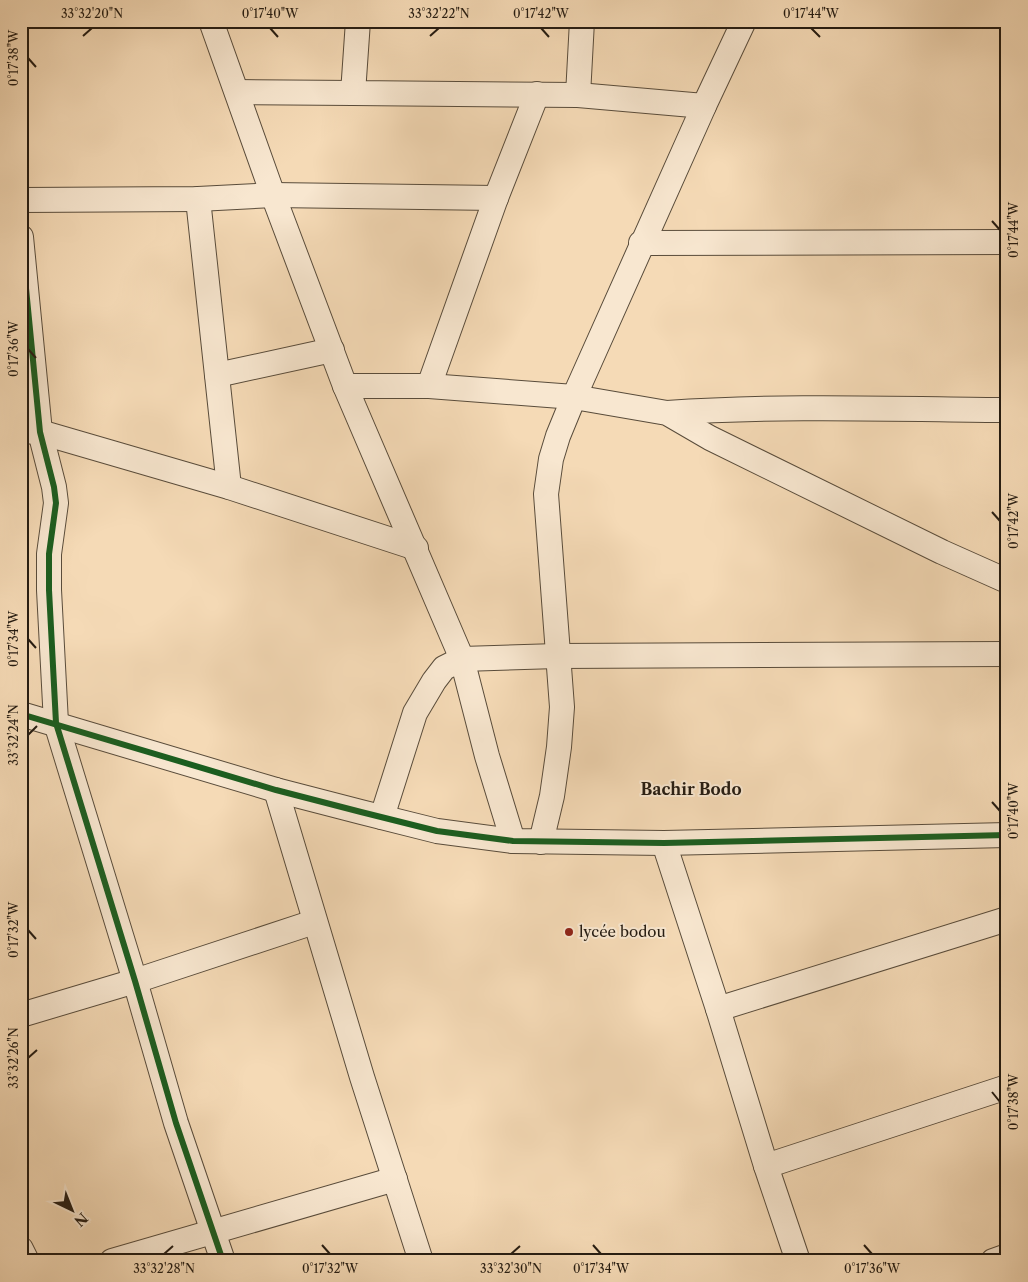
<svg xmlns="http://www.w3.org/2000/svg" width="1028" height="1282" font-family="'Libre Caslon Text',serif">
<rect width="100%" height="100%" fill="#f5dab6"/>
<filter id="stains"><feTurbulence type="fractalNoise" baseFrequency=".004" numOctaves="4"/><feColorMatrix values="0 0 0 0 .2 0 0 0 0 .09 0 0 0 0 .02 0 0 0 .5 -.17"/></filter>
<radialGradient id="worn" r=".72"><stop offset=".6" stop-color="#630" stop-opacity="0"/><stop offset="1" stop-color="#630" stop-opacity=".3"/></radialGradient>
<g fill="none" stroke-linecap="round" stroke-linejoin="round">
<g stroke="#594c3b" stroke-width="26">
<g id="street">
<polyline points="211,21 273,195 345,386 462,659 487,756 513,841"/>
<polyline points="358,21 353,93 578,95 704,106 744,21"/>
<polyline points="237,92 353,93"/>
<polyline points="578,95 582,21"/>
<polyline points="198,199 229,487"/>
<polyline points="21,200 198,199 273,195 496,198"/>
<polyline points="21,237 40,432 54,487 56,503 49,554 49,590 56,723 135,981 176,1123 223,1261"/>
<polyline points="641,243 1007,242"/>
<polyline points="217,375 332,350"/>
<polyline points="345,386 429,386 496,198 537,94"/>
<polyline points="429,386 574,397 667,413 710,438 942,552 1007,581"/>
<path d="M667,413C780,405 894,409 1007,410"/>
<polyline points="21,431 40,432 229,487 416,548"/>
<polyline points="21,714 276,790 361,812 437,831 513,841 664,843 1007,835"/>
<polyline points="276,790 362,1077 421,1261"/>
<polyline points="382,817 415,713 434,681 444,668 462,659 557,656 1007,654"/>
<polyline points="541,842 552,796 559,747 562,707 546,494 551,459 558,436 574,397 704,106"/>
<polyline points="664,843 718,1009 766,1166 798,1261"/>
<polyline points="718,1009 1007,919"/>
<polyline points="21,1015 135,981 314,922"/>
<polyline points="766,1166 1007,1087"/>
<polyline points="21,1249 27,1261"/>
<polyline points="112,1261 395,1179"/>
<polyline points="993,1261 1007,1256"/>
</g>
</g>
<use href="#street" stroke="#f8e7d0" stroke-width="24"/>
<g stroke="#f8e7d0" stroke-width="9">
<g id="cycleway">
<polyline points="21,237 40,432 54,487 56,503 49,554 49,590 56,723 135,981 176,1123 223,1261"/>
<polyline points="21,714 276,790 361,812 437,831 513,841 664,843 1007,835"/>
</g>
</g>
<use href="#cycleway" stroke="#1b5e20" stroke-width="6"/>
</g>
<path fill="none" stroke="#251c12" stroke-width="2" d="M270,28L278,37M541,28L549,37M811,28L820,37M83,36L92,28M430,36L439,28M28,58L36,67M992,221L1000,230M28,349L36,358M992,512L1000,521M28,639L36,648M28,735L37,726M992,802L1000,811M28,930L36,939M28,1058L37,1050M992,1092L1000,1102M322,1245L330,1254M593,1245L601,1254M864,1245L872,1254M164,1254L173,1246M511,1254L520,1246"/>
<circle fill="#8f2418" stroke="#f8e7d0" stroke-width="2" cx="569" cy="932" r="5"/>
<g text-anchor="middle" stroke-width="4" stroke-linejoin="round" paint-order="stroke">
<g font-size="15" fill="#251c12" stroke="#f8e7d0" text-anchor="start">
<text x="579" y="937">lycée bodou</text>
</g>
<g font-size="16" font-weight="bold" fill="#251c12" stroke="#f8e7d0">
<text x="691" y="795">Bachir Bodo</text>
</g>
</g>
<rect width="1028" height="1282" fill="none" stroke="#f5dab6" stroke-width="55"/>
<g transform="translate(72 1210) rotate(137)" stroke="#f8e7d0" stroke-width="4" paint-order="stroke">
<path d="M0-4L9 19L0 12L-9 19Z" fill="#251c12"/>
<text y="-8" font-size="14" font-weight="bold" text-anchor="middle" fill="#251c12">N</text>
</g>
<rect x="28" y="28" width="972" height="1226" fill="none" stroke="#251c12" stroke-width="2"/>
<g font-size="12" text-anchor="middle" fill="#251c12">
<text x="92" y="18">33°32'20"N</text>
<text x="270" y="18">0°17'40"W</text>
<text x="439" y="18">33°32'22"N</text>
<text x="541" y="18">0°17'42"W</text>
<text x="811" y="18">0°17'44"W</text>
<text transform="translate(14 58) rotate(-90)" y="4">0°17'38"W</text>
<text transform="translate(1014 230) rotate(-90)" y="4">0°17'44"W</text>
<text transform="translate(14 349) rotate(-90)" y="4">0°17'36"W</text>
<text transform="translate(1014 521) rotate(-90)" y="4">0°17'42"W</text>
<text transform="translate(14 639) rotate(-90)" y="4">0°17'34"W</text>
<text transform="translate(14 735) rotate(-90)" y="4">33°32'24"N</text>
<text transform="translate(1014 811) rotate(-90)" y="4">0°17'40"W</text>
<text transform="translate(14 930) rotate(-90)" y="4">0°17'32"W</text>
<text transform="translate(14 1058) rotate(-90)" y="4">33°32'26"N</text>
<text transform="translate(1014 1102) rotate(-90)" y="4">0°17'38"W</text>
<text x="164" y="1273">33°32'28"N</text>
<text x="330" y="1273">0°17'32"W</text>
<text x="511" y="1273">33°32'30"N</text>
<text x="601" y="1273">0°17'34"W</text>
<text x="872" y="1273">0°17'36"W</text>
</g>
<rect width="100%" height="100%" filter="url(#stains)"/>
<rect width="100%" height="100%" fill="url(#worn)"/>
</svg>
